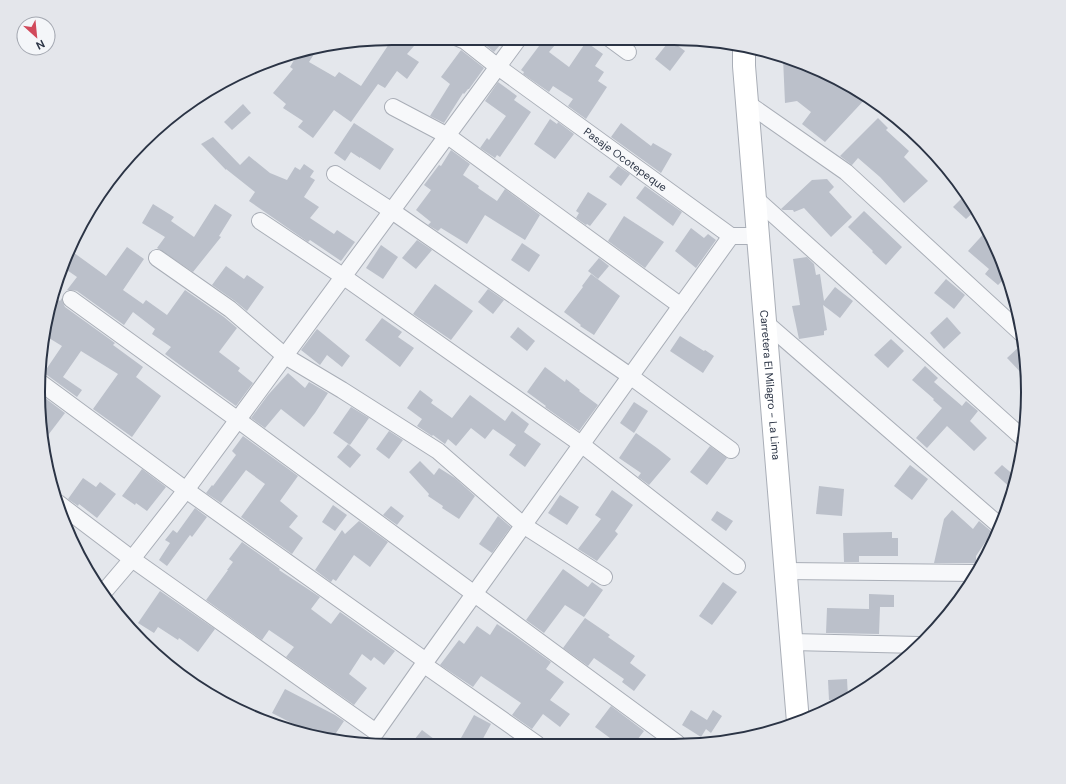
<svg xmlns="http://www.w3.org/2000/svg" width="1066" height="784" font-family="'DM Sans',sans-serif">
<rect width="100%" height="100%" fill="#e4e7ec"/>
<g fill="#bbc0ca">
<polygon points="393,38 421,38 407,54 419,62 407,79 397,71 385,88 378,84 351,122 334,110 313,138 298,127 303,121 283,108 286,104 273,93 293,69 290,67 300,50 318,48 309,62 335,77 339,72 361,86"/>
<polygon points="477,38 506,38 494,52"/>
<polygon points="545,38 561,38 549,52 569,67 586,42 603,54 595,66 604,72 598,81 607,87 586,119 568,106 573,99 553,86 549,92 523,74 524,72 521,70"/>
<polygon points="670,40 685,51 670,71 655,59"/>
<polygon points="461,50 484,68 469,89 468,89 464,94 463,93 444,123 430,116 450,84 441,77"/>
<polygon points="783,58 868,96 825,142 802,124 811,112 797,101 785,103"/>
<polygon points="498,82 517,96 514,100 531,112 500,157 497,155 495,158 480,148 487,138 489,140 506,116 485,101"/>
<polygon points="243,104 251,113 232,130 224,122"/>
<polygon points="878,118 888,128 886,130 909,151 904,157 928,181 904,203 880,177 858,158 852,165 840,156"/>
<polygon points="550,119 557,124 558,122 574,134 555,159 534,144"/>
<polygon points="354,123 394,149 380,170 360,157 360,158 351,152 345,161 334,153"/>
<polygon points="621,123 651,146 653,143 672,154 661,173 611,137"/>
<polygon points="213,137 240,165 249,156 270,173 287,180 295,167 300,170 304,164 314,171 310,177 315,180 304,197 319,207 310,218 334,234 337,230 355,242 341,261 310,240 308,242 249,201 255,192 226,169 226,170 201,144"/>
<polygon points="451,150 470,164 463,175 479,186 478,188 497,201 505,189 540,215 525,240 485,215 467,244 441,228 438,231 428,225 431,222 416,210 431,190 424,185 439,165 441,166"/>
<polygon points="618,166 630,174 621,186 609,177"/>
<polygon points="827,179 834,187 829,192 852,217 831,237 804,208 794,212 793,210 783,210 781,209 812,180"/>
<polygon points="645,186 682,212 673,226 636,198"/>
<polygon points="588,192 607,204 590,226 587,224 586,225 576,218 579,213 576,211"/>
<polygon points="966,194 976,210 966,219 953,207"/>
<polygon points="153,204 174,217 171,221 194,237 215,204 232,215 219,236 221,237 193,272 157,248 165,237 142,223"/>
<polygon points="864,211 902,247 886,265 872,252 873,251 848,227"/>
<polygon points="624,216 664,242 645,268 608,241"/>
<polygon points="691,228 704,238 708,234 716,240 696,268 675,251"/>
<polygon points="988,229 991,235 1007,276 998,285 985,274 989,269 968,251"/>
<polygon points="417,240 432,250 416,269 402,258"/>
<polygon points="522,243 540,255 529,272 511,260"/>
<polygon points="381,245 398,257 383,279 366,268"/>
<polygon points="127,247 144,259 123,290 143,304 146,300 167,315 185,290 224,317 237,328 219,352 240,368 238,371 253,383 236,406 218,393 165,354 171,347 152,334 155,329 133,312 124,325 77,291 72,290 67,290 77,277 64,268 70,250 106,276"/>
<polygon points="807,257 814,264 816,275 820,274 824,301 835,287 853,301 840,318 823,305 827,330 824,331 824,335 799,339 792,306 800,305 793,259"/>
<polygon points="599,258 609,266 598,279 588,271"/>
<polygon points="226,266 244,279 247,275 264,287 247,311 235,301 212,285"/>
<polygon points="591,274 620,296 594,335 580,326 581,325 564,312 583,287 582,286"/>
<polygon points="946,279 965,295 954,309 934,293"/>
<polygon points="435,284 473,311 451,340 413,314"/>
<polygon points="488,289 504,300 493,314 478,302"/>
<polygon points="55,298 60,301 62,298 63,303 65,307 115,343 113,345 143,367 136,377 161,396 132,437 93,409 118,374 81,351 63,377 82,390 77,397 47,375 43,374 62,346 44,335"/>
<polygon points="947,317 961,333 944,349 930,333"/>
<polygon points="382,318 402,332 398,337 414,348 400,367 365,340"/>
<polygon points="518,327 535,341 527,351 510,337"/>
<polygon points="317,329 350,356 342,367 327,355 320,365 301,350"/>
<polygon points="680,336 704,351 705,350 714,356 703,373 670,351"/>
<polygon points="891,339 904,351 888,368 874,355"/>
<polygon points="1023,343 1027,369 1027,379 1007,358"/>
<polygon points="925,366 938,378 934,382 962,406 966,401 978,411 970,421 987,438 974,451 947,426 927,448 916,438 942,408 933,400 934,399 912,380"/>
<polygon points="545,367 565,382 566,379 580,390 579,391 598,405 579,431 545,407 546,406 527,392"/>
<polygon points="288,373 305,388 309,382 328,393 315,413 304,427 281,409 265,428 251,418 268,395"/>
<polygon points="420,390 433,400 431,403 452,418 470,395 505,421 512,411 529,424 524,432 541,444 525,467 509,455 516,445 493,429 485,439 471,428 456,446 448,439 445,444 433,435 432,436 417,426 422,419 407,408"/>
<polygon points="41,395 65,413 42,443 41,438"/>
<polygon points="634,402 648,411 634,433 620,423"/>
<polygon points="351,407 369,418 350,445 333,433"/>
<polygon points="389,431 403,440 389,459 376,449"/>
<polygon points="636,433 657,448 671,459 649,485 638,477 641,473 619,458"/>
<polygon points="243,436 298,476 280,501 298,516 289,527 303,538 292,554 241,517 265,484 246,470 221,503 206,493 212,485 213,486 236,455 232,451"/>
<polygon points="348,444 361,455 350,468 337,457"/>
<polygon points="710,446 727,458 707,485 690,472"/>
<polygon points="420,461 434,475 439,468 455,478 475,496 459,519 442,508 443,506 428,496 429,494 409,472"/>
<polygon points="910,465 928,479 912,500 894,486"/>
<polygon points="1002,465 1016,477 1013,490 994,473"/>
<polygon points="142,469 166,487 147,511 136,503 135,505 122,496"/>
<polygon points="83,478 96,487 100,482 116,494 97,518 79,504 78,506 68,499"/>
<polygon points="819,486 844,489 842,516 816,514"/>
<polygon points="612,490 633,505 615,531 618,534 597,561 578,549 601,519 595,515"/>
<polygon points="560,495 579,507 567,525 548,513"/>
<polygon points="333,505 347,515 335,531 322,522"/>
<polygon points="391,506 404,516 397,525 383,515"/>
<polygon points="195,508 207,517 192,537 190,535 167,566 159,560 170,543 165,540 173,530 177,533"/>
<polygon points="952,510 973,529 979,521 992,532 976,556 976,563 934,563 944,519"/>
<polygon points="717,511 733,521 726,531 711,520"/>
<polygon points="498,516 511,527 492,553 479,544"/>
<polygon points="359,521 388,542 370,567 354,555 336,581 333,579 331,582 315,570 342,530 345,534"/>
<polygon points="892,532 892,538 898,538 898,556 859,556 859,562 844,562 843,533"/>
<polygon points="242,542 280,569 279,570 320,597 311,609 331,624 340,612 395,651 384,665 374,657 371,661 362,654 349,674 367,688 354,705 286,657 294,647 269,630 262,640 206,600 228,570 227,570 233,562 229,559"/>
<polygon points="563,569 588,587 592,582 603,590 584,617 565,605 544,633 526,620"/>
<polygon points="723,582 737,592 712,625 699,616"/>
<polygon points="160,591 215,629 198,652 179,638 178,640 158,627 154,633 138,623"/>
<polygon points="869,594 894,595 894,607 880,607 879,634 826,633 827,608 869,609"/>
<polygon points="585,618 610,635 608,637 635,656 630,663 646,675 634,691 622,682 624,679 594,658 588,666 563,648"/>
<polygon points="497,624 515,636 551,662 546,669 564,682 550,700 570,714 560,727 543,714 532,729 512,715 521,703 481,676 473,687 440,665 459,640 464,644 477,626 490,635"/>
<polygon points="847,679 848,697 844,699 829,700 828,680"/>
<polygon points="285,689 335,715 344,721 332,739 309,735 311,733 272,713"/>
<polygon points="611,706 644,731 634,744 605,744 610,738 595,727"/>
<polygon points="691,710 707,720 713,710 722,716 711,733 706,729 701,737 682,725"/>
<polygon points="474,715 491,724 480,744 457,745"/>
<polygon points="422,730 442,745 410,745"/>
</g>
<g fill="none" stroke-linecap="round" stroke-linejoin="round">
<g stroke="#a9aeb7" stroke-width="18">
<g id="street">
<path id="s1" d="M458,38L465,41L498,67L731,236H758"/>
<polyline points="609,38 628,52"/>
<polyline points="747,103 846,172 1021,333"/>
<polyline points="393,107 448,136 681,306"/>
<polyline points="335,174 392,211 630,376 731,450"/>
<polyline points="755,198 1025,440"/>
<polyline points="260,221 344,277 581,444 737,566"/>
<polyline points="157,258 230,309 285,356 342,390 438,451 523,525 604,577"/>
<polyline points="71,299 238,420 677,743"/>
<polyline points="766,323 1000,526"/>
<polyline points="41,383 186,490 426,661"/>
<polyline points="58,503 132,559 376,732 426,661 731,236"/>
<polyline points="786,571 977,573"/>
<polyline points="103,593 132,559 186,490 519,38"/>
<polyline points="792,642 919,645"/>
<polyline points="423,664 537,744"/>
</g>
</g>
<g stroke="#a9aeb7" stroke-width="24">
<g id="secondary">
<path id="s2" d="M744,47V66L798,722"/>
</g>
</g>
<use href="#street" stroke="#f7f8fa" stroke-width="16"/>
<use href="#secondary" stroke="#fff" stroke-width="22"/>
</g>
<g text-anchor="middle" stroke-width="3" stroke-linejoin="round" paint-order="stroke">
<g font-size="11" fill="#2b3445" stroke="#f4f6f9">
<text dy="4" stroke="none"><textPath href="#s1" startOffset="207">Pasaje Ocotepeque</textPath></text>
<text dy="4" stroke="none"><textPath href="#s2" startOffset="339">Carretera El Milagro - La Lima</textPath></text>
</g>
</g>
<path d="M0 0H1066V784H0ZM392 45H674A347 347 0 0 1 1021 392V392A347 347 0 0 1 674 739H392A347 347 0 0 1 45 392V392A347 347 0 0 1 392 45Z" fill="#e4e6eb" fill-rule="evenodd"/>
<path fill="none" stroke="#2b3445" stroke-width="2" d="M392 45H674A347 347 0 0 1 1021 392V392A347 347 0 0 1 674 739H392A347 347 0 0 1 45 392V392A347 347 0 0 1 392 45Z"/>
<g transform="translate(36 36) rotate(153)"><circle r="19" fill="#f4f6f9" stroke="#a4a8b1"/>
<path d="M0-3L7 15L0 10L-7 15Z" fill="#d1495b"/>
<text y="-6" font-size="11" font-weight="bold" text-anchor="middle" fill="#2b3445">N</text>
</g>
</svg>
